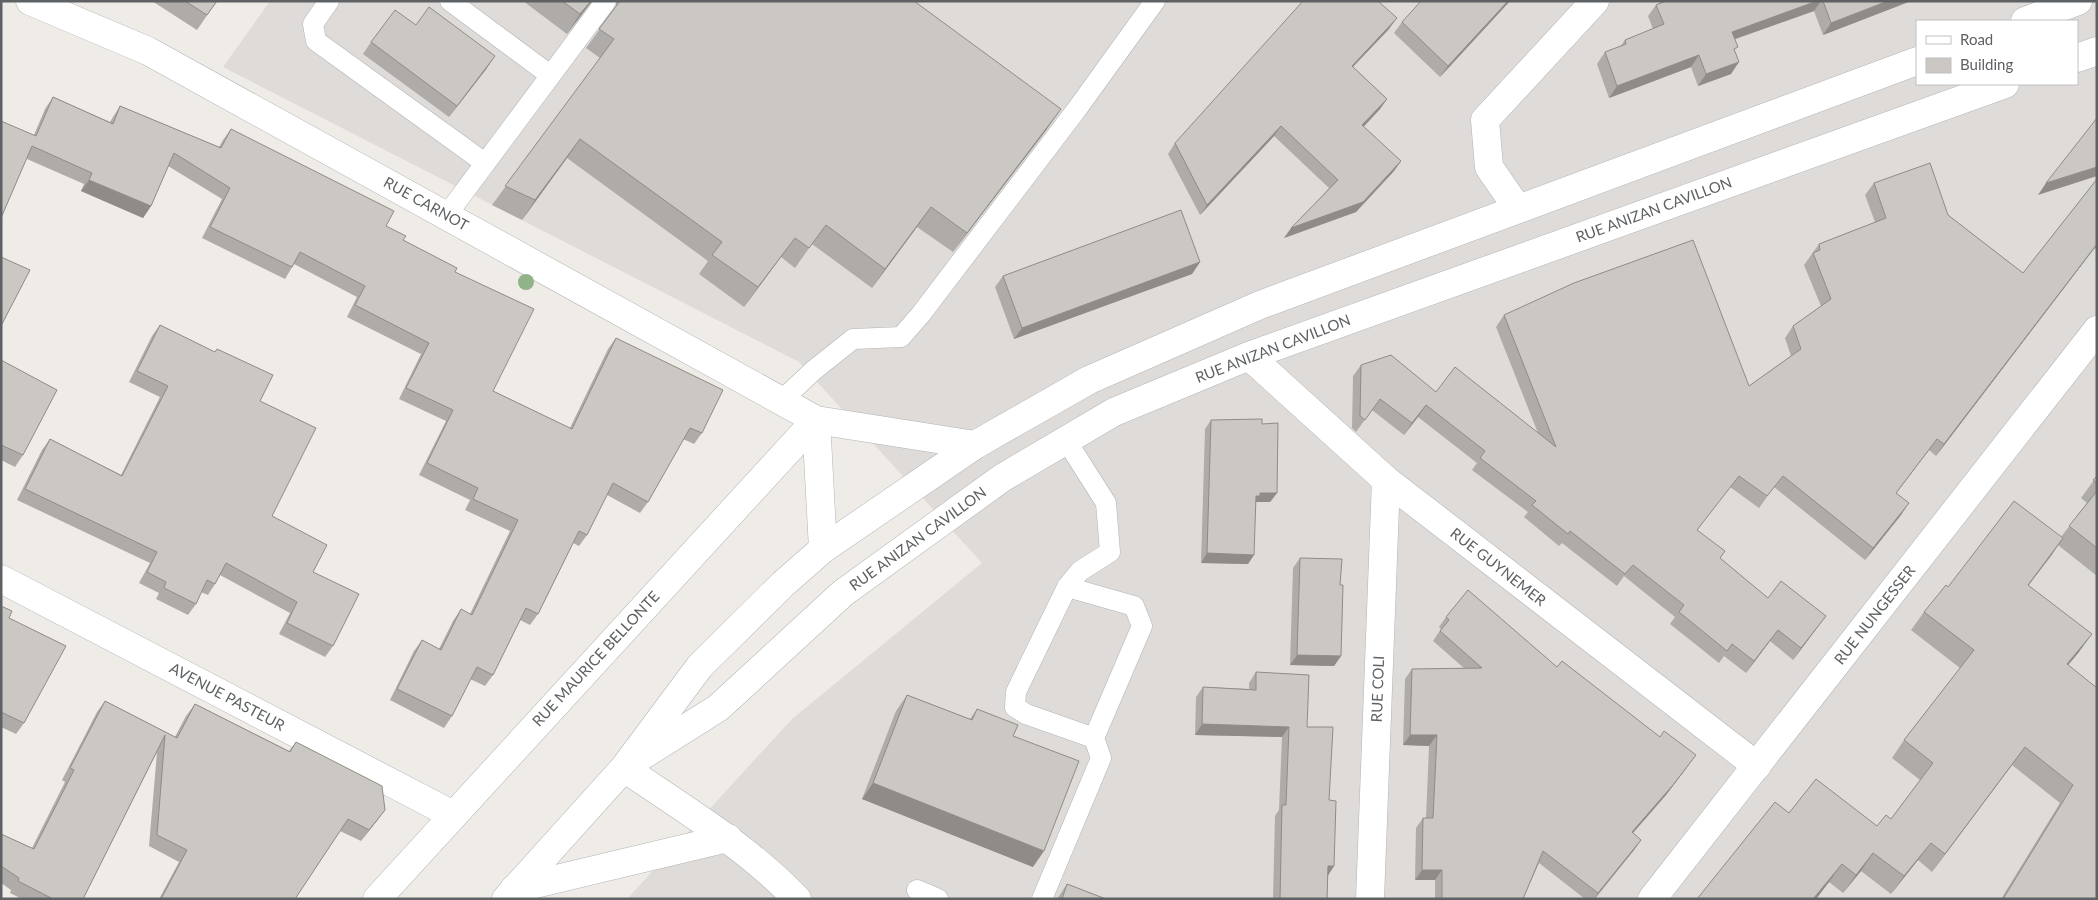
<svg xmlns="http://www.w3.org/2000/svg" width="2098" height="900" font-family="Lato,sans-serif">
<rect width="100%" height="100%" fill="#efece7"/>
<path fill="#dedbd9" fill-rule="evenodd" d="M270,1H2097V899H627L792,719L982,563L799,362L223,67ZM1917,21H2077V84H1917Z"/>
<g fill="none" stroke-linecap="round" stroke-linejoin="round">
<g stroke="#b2b4b7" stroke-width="21">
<g id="service">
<polyline points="329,1 313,24 316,41 485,163"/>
<polyline points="450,1 550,75"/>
<polyline points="446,216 606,1"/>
<polyline points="781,401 814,370 853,339 901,337 921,314 1077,109 1155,1"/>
<polyline points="1066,440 1106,503 1110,552 1080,571 1067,587 1016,692 1015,707 1026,714 1094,738"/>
<polyline points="917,890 938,899"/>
<polyline points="1042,899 1101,758 1094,738 1142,626 1134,606 1067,587"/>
</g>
</g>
<g stroke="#b2b4b7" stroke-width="29">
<g id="minor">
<polyline points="30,1 148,51 816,420 975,445"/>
<polyline points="1518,209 1489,167 1485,120 1595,1"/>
<polyline points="1249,356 1386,480 1757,766"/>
<polyline points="816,420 823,549"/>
<polyline points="1,579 453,815"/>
<path d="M624,768C684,809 746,846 797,899"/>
<polyline points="514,889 728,838"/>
<polyline points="377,899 816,420"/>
<polyline points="1370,899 1386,480"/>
<polyline points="1652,899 2097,330"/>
</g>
</g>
<g stroke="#b3b6ba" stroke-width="29">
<g id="secondary">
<polyline points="2025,21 2078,1"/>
<polyline points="2077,58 2097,51"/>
<polyline points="640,757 718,708 843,593 1002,478 1114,412 1249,356 2005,84"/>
<polyline points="506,899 624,768 700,666 783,584 823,549 975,445 1089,380 1260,305 1917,61"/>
</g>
</g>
<use href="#service" stroke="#fff" stroke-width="20"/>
<use href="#minor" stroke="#fff" stroke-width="28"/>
<use href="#secondary" stroke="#fff" stroke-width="28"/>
</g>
<circle fill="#90b38a" cx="526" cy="282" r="8"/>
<g fill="#afaba8">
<polygon points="152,1 217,1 197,30"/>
<polygon points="523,1 592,1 567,34"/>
<polygon points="616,1 914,1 1047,129 953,252 917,227 872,288 812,244 795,268 781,257 744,307 699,274 708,261 567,158 522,220 492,205 600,58 586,48 616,7"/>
<polygon points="1510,1 1440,77 1394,33 1402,22"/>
<polygon points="1666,1 1911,1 1823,35 1814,11 1735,39 1735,51 1731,74 1698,86 1691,67 1609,98 1597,64 1605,52 1620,47 1625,40 1653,29 1648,16 1656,5"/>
<polygon points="416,25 487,68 449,117 363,54 371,42"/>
<polygon points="1389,29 1353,67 1387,99 1380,109 1363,127 1401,161 1394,171 1356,212 1284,238 1329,188 1274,136 1200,215 1168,154 1175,143"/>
<polygon points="53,97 110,122 113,117 120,106 219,147 223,140 231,129 386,226 403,240 455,272 493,391 570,428 608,349 616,338 702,433 694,444 683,439 648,502 640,513 607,495 587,535 579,546 573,543 538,614 530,625 520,620 493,675 485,686 470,679 452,716 444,728 390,700 414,651 422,640 439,649 453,621 461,609 470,614 510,531 465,510 470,500 419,475 446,421 399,399 421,354 347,317 357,297 294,264 285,279 202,238 222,199 168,166 151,206 143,218 81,191 84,184 27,159 34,135 45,109"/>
<polygon points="2097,179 2097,250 2094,248 1936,456 1929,450 1896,493 1901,515 1865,560 1774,487 1759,508 1730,487 1697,530 1720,558 1768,598 1826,616 1793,660 1770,641 1746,673 1724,656 1719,663 1670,624 1675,617 1624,576 1617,586 1562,543 1559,546 1524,517 1528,512 1472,470 1477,463 1418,417 1404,435 1372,410 1356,432 1352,428 1353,376 1361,365 1436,392 1538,433 1496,327 1504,315 1749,386 1791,356 1785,338 1793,326 1821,306 1804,265 1819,244 1875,222 1865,195 1874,183 1948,215 2023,273"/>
<polygon points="1200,262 1192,274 1014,339 995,287 1003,276"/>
<polygon points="160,325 260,401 272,516 313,572 333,646 325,657 279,634 290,613 220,575 215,584 208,595 201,592 196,604 188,615 156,599 159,593 139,583 150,563 17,500 42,450 50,439 121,475 160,397 129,382 152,336"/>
<polygon points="1,360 23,455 15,467 1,460"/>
<polygon points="1211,420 1262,424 1277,493 1270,502 1256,502 1248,564 1201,563 1205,429"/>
<polygon points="2097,476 2097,576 2058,545 2028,586 2079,652 2068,665 2097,899 2001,899 2060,803 2012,765 1932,872 1918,860 1891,894 1861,871 1843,893 1829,882 1816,899 1697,899 1789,813 1877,826 1891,819 1920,780 1892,758 1904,740 1960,668 1911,630 1924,612 1948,587 2061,537 2087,503 2081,498"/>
<polygon points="1300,558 1340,585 1341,656 1334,666 1290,665 1293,568"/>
<polygon points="1,606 9,618 24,723 16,734 1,727"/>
<polygon points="1446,617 1557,667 1689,765 1666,795 1633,833 1641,840 1634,850 1595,899 1585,899 1539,863 1523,899 1435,899 1435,880 1415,880 1416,828 1423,818 1426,818 1429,746 1403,745 1405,679 1412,669 1464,668 1433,641 1441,629 1439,627"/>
<polygon points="1256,672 1307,727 1329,800 1334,866 1328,875 1327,899 1273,899 1275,816 1279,810 1282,737 1195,735 1196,697 1203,687 1249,689 1249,683"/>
<polygon points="907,695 970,719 977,709 1013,736 1033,867 862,799 896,711"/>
<polygon points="105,701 175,737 186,716 195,704 289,751 296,742 385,810 361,841 340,831 295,899 159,899 179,862 149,846 157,752 83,899 22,899 10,893 11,890 1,883 1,834 32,848 65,782 62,780 97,712"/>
<polygon points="1067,884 1106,899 1057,899"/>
</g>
<g fill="#8e8b88">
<polygon points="591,1 592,1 567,34 580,14"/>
<polygon points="1508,1 1510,1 1440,77 1448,66"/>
<polygon points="1817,1 1821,1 1814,11 1724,43 1732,32"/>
<polygon points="1888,1 1911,1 1823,35 1831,23"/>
<polygon points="1397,18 1389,29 1344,76 1352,66"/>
<polygon points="1699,55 1691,67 1609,98 1617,86"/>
<polygon points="495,56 487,68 449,117 457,106"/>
<polygon points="1739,62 1731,74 1698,86 1706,74"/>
<polygon points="1387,99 1380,109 1355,136 1362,125"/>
<polygon points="1061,109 1047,129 953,252 967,233"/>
<polygon points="1281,126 1274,136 1200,215 1207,205"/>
<polygon points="580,139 567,158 522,220 535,200"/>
<polygon points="1401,161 1394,171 1356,212 1284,238 1291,228"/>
<polygon points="2097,167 2097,176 2038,195 2046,183"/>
<polygon points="89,180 151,206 143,218 81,191"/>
<polygon points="931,207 917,227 872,288 885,269"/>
<polygon points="795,238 781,257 744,307 758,287"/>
<polygon points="2097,244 2097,245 1936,456 1944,444"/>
<polygon points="1200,262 1192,274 1014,339 1022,328"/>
<polygon points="1426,405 1418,417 1404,435 1412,423"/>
<polygon points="1937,439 1929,450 1888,504 1896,493"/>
<polygon points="1260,493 1277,493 1270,502 1255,502 1256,496"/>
<polygon points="1909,503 1901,515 1865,560 1873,548"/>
<polygon points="2063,538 2051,556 2015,603 2028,585"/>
<polygon points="1207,553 1254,555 1248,564 1201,563"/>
<polygon points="1826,616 1793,660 1801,648"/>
<polygon points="1778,630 1770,641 1746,673 1754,661"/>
<polygon points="2092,634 2079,652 2054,682 2067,664"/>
<polygon points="1297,655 1341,656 1334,666 1290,665"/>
<polygon points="1202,724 1289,727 1282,737 1195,735"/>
<polygon points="1410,735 1437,735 1429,746 1403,745"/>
<polygon points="2025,747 2012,765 1932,872 1945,854"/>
<polygon points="1696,755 1666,795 1625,842 1632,832"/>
<polygon points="873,783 1044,851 1033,867 862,799"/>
<polygon points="385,810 376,822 361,841 369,830"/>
<polygon points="1641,840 1634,850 1594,899 1598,893"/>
<polygon points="1931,843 1918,860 1891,894 1904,876"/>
<polygon points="1873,853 1861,871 1843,893 1856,875"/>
<polygon points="1842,864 1829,882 1816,899 1813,899"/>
<polygon points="1328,866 1334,866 1327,877"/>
<polygon points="1422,870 1442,870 1435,880 1415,880"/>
</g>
<g fill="#cbc7c3" stroke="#8e8b88">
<polygon points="185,1 217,1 207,15"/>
<polygon points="562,1 591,1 580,14"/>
<polygon points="620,1 914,1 1061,109 967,233 931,207 885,269 826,225 809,248 795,238 758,287 712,255 722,242 580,139 535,200 505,186 614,39 599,29"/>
<polygon points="1303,1 1378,1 1397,18 1352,66 1387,99 1362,125 1401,161 1363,202 1291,228 1338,180 1281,126 1207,205 1175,143"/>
<polygon points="1421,1 1508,1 1448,66 1402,22"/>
<polygon points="1666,1 1817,1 1732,32 1738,47 1734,49 1739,62 1706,74 1699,55 1617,86 1605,52 1626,44 1625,40 1664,24 1656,5"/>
<polygon points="1823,1 1888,1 1831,23"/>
<polygon points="429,7 495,56 457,106 371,42 395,10 416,25"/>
<polygon points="53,97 113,124 120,106 221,148 231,129 394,211 386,226 406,236 403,240 457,268 455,272 534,309 493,391 572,429 616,338 723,390 702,433 690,428 648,502 613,483 587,535 579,531 538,614 526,608 493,675 477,667 452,716 397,689 422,640 441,650 461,609 472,615 518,520 473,499 478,488 427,463 453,410 406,388 429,343 355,305 365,286 300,252 292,267 210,227 230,188 174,153 151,206 89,180 92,173 32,146 1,218 1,121 36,136"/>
<polygon points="2097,118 2097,167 2046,183"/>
<polygon points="1930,163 1948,215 2023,273 2097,179 2097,244 1944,444 1937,439 1896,493 1909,503 1873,548 1783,476 1767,496 1739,476 1697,530 1725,551 1720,558 1768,598 1781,581 1826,616 1801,648 1778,630 1754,661 1732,644 1727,651 1679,612 1684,605 1633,565 1625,574 1570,531 1568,534 1532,505 1536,501 1480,458 1485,451 1426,405 1412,423 1380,399 1365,420 1360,416 1361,365 1391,355 1436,392 1455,367 1556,447 1504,315 1574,283 1693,240 1749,386 1801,349 1793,326 1831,299 1813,253 1820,250 1819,244 1886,218 1874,183"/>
<polygon points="1181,210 1200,262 1022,328 1003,276"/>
<polygon points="1,257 30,270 1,326"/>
<polygon points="160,325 215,352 217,349 273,375 260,401 316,428 272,516 327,545 313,572 359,594 333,646 287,623 297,602 226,563 215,584 207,580 196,604 164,588 166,582 147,572 157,552 25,489 50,439 122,476 168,386 137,371"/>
<polygon points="1,360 57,390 23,455 1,445"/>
<polygon points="1262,419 1262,424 1278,423 1277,493 1260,493 1260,496 1256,496 1254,555 1207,553 1211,420"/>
<polygon points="2097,476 2097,483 2093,480"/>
<polygon points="2097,491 2097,548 2069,526"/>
<polygon points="2014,501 2063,538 2028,585 2092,634 2067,664 2097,688 2097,899 2003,899 2073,785 2025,747 1945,854 1931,843 1904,876 1873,853 1856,875 1842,864 1813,899 1697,899 1775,802 1789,813 1816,779 1877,826 1886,815 1891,819 1933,763 1904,740 1974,650 1924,612 1946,585 1948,587"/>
<polygon points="1300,558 1342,559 1340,585 1343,585 1341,656 1297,655"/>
<polygon points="1468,590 1557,667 1562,661 1660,737 1664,731 1696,755 1673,785 1632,832 1641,840 1598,893 1543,851 1523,899 1442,899 1442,870 1422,870 1423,818 1433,818 1437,735 1410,735 1412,669 1482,668 1440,631 1449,620 1446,617"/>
<polygon points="1,606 12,611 9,618 66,646 24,723 1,712"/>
<polygon points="1256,672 1309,675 1307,727 1333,727 1329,800 1336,801 1334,866 1328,866 1327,899 1280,899 1282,805 1286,805 1289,727 1202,724 1203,687 1256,690"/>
<polygon points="907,695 972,720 977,709 1018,725 1013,736 1079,761 1044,851 873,783"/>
<polygon points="105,701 177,738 195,704 290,752 296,742 382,786 385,810 369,830 348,819 295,899 161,899 187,850 157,835 165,735 83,899 53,899 18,881 19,878 1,866 1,834 34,849 74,770 70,768"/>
<polygon points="1067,884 1106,899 1062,899"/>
</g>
<g text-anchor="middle" stroke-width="4.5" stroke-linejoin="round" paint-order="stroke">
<g font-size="15" fill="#5e6265" stroke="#fff">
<text transform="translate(426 204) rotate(29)" y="5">RUE CARNOT</text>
<text transform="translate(1654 210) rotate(-20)" y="5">RUE ANIZAN CAVILLON</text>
<text transform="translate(1273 349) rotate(-21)" y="5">RUE ANIZAN CAVILLON</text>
<text transform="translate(918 539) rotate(-36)" y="5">RUE ANIZAN CAVILLON</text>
<text transform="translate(1498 567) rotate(38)" y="5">RUE GUYNEMER</text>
<text transform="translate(1875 615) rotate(-52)" y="5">RUE NUNGESSER</text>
<text transform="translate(596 659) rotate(-47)" y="5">RUE MAURICE BELLONTE</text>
<text transform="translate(1378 689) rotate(-88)" y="5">RUE COLI</text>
<text transform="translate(227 697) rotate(28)" y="5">AVENUE PASTEUR</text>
</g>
</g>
<rect width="2098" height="900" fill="none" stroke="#5e6265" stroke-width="5"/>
<rect x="1916" y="20" width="162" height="65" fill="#ffffff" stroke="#bfc0c1"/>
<rect x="1926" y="36" width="25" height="8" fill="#ffffff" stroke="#bfc0c1"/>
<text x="1960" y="45" font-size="15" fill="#5e6265">Road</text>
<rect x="1926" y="58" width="25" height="15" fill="#cbc7c3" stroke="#bfc0c1"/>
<text x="1960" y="70" font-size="15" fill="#5e6265">Building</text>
</svg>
